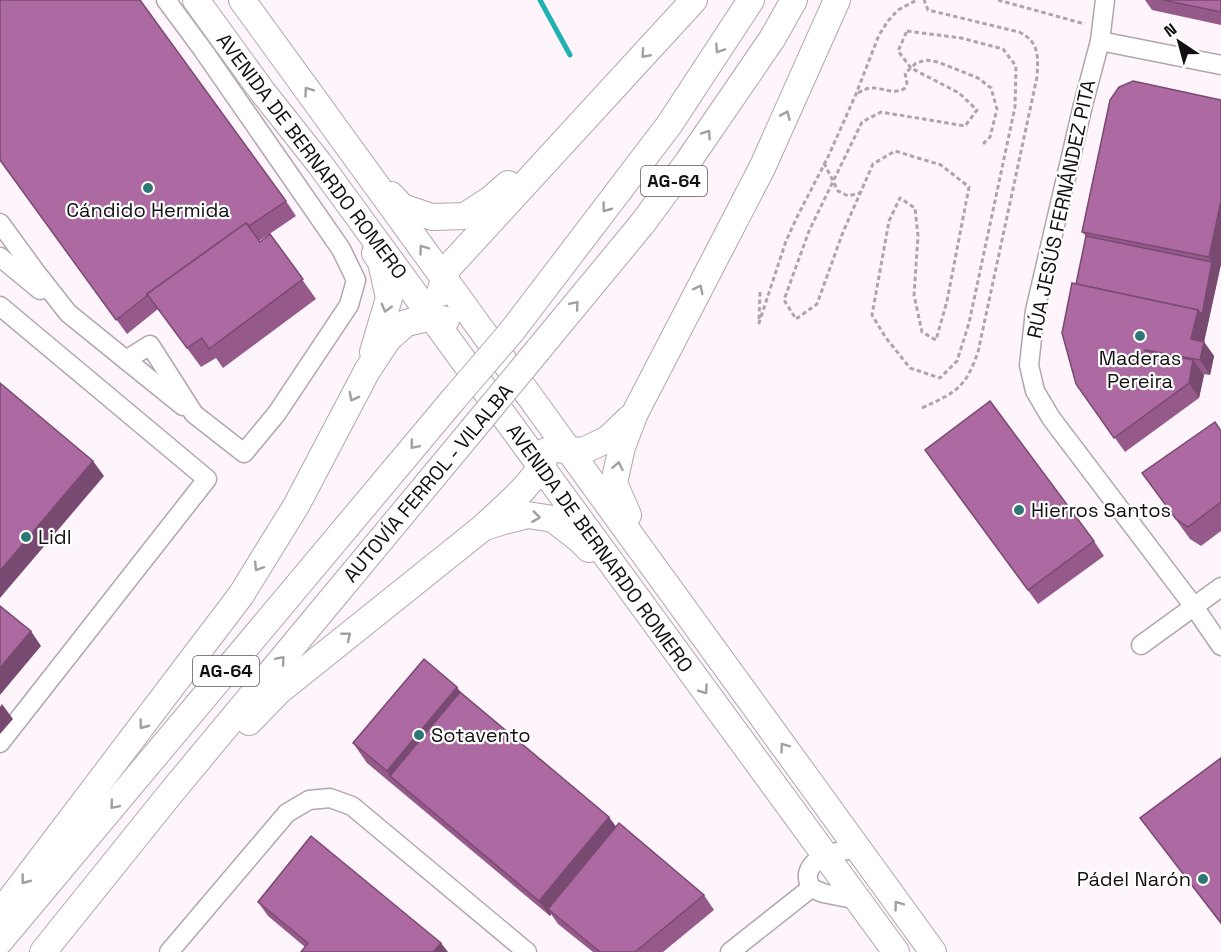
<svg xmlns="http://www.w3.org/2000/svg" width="1221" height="952" font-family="'Space Grotesk',sans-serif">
<rect width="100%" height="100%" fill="#fef4fb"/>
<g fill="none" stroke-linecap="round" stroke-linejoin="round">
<polyline stroke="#1eb2b2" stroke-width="5" points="540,0 570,55"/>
<g stroke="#b1a6af" stroke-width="21">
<g id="minor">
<polyline points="1105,0 1100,41 1083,105 1035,311 1029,365 1035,391 1051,418 1195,608 1221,646"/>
<polyline points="1100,41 1221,65"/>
<polyline points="0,223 35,271 68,313 126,360 150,345 194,414 244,453 277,413 349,305 356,280 341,249 203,50 166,0"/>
<polyline points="0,257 40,290"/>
<polyline points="0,306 207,479 0,743"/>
<polyline points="126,360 183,406"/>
<polyline points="1141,645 1221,587"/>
<path d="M857,849C842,850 812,855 808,874C807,879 809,883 811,888L823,893L858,900"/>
<polyline points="169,952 287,813 309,800 330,798 352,806 527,952"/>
<polyline points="730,952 811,888"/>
</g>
</g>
<g stroke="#b1a6af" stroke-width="28">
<g id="highway">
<polyline points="196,0 262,91 319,163 896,952"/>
<polyline points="242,0 933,952"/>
<polyline points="391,195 402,207 432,217 465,216 491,199 508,184"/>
<polyline points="440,293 447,269 694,0"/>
<polyline points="512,331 669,125 751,0"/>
<polyline points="538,350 642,224 687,163 772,39 794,0"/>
<polyline points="373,352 389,298 381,262 375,253"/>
<polyline points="555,449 583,451 608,439 630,418"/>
<polyline points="628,515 614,483 622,447 635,413 762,168 837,0"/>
<polyline points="488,526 504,521 528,515 553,519 580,540 589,549"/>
<path d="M249,722L279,691L480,530C498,513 544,476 546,451"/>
<polyline points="0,913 241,595 296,506 367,371 388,339 406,323 432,317 446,320"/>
<polyline points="0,941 452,401"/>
<polyline points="43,952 170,794 472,430"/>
</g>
</g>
<g stroke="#ada5ab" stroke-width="3" stroke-dasharray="4.5 3" stroke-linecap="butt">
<polyline points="998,0 1085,24"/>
<polygon points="907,31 961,38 1003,49 1016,66 1015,107 969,323 957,361 940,378 910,368 886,338 872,315 889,221 900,198 915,208 918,236 914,295 922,332 936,340 947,301 969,187 941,165 895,151 873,164 843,232 817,304 796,319 784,300 809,231 862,122 881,112 965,126 977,110 959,93 911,68 898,51"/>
<path d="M858,93C878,80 886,97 904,89L907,83L905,73L911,68L916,63L926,60L938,62L978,78L991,88L997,109L990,137L982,145"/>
<polyline points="824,163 838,191 848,196 860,193"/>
<polyline points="760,292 759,323 786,241 798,215 828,157 856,94 879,35 888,21 898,10 917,0"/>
<path d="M922,408C956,392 965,389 978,352L1037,77C1038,57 1040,42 1019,32L928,10L924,0"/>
</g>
<use href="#minor" stroke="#fff" stroke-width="18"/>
<use href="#highway" stroke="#fff" stroke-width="26"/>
<g stroke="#b1a6af" stroke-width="28" stroke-linecap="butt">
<g id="highway-bridge">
<polyline points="452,401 512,331"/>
<polyline points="472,430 538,350"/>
</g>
</g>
<use href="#highway-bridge" stroke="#fff" stroke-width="26"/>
</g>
<g fill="#955a8a">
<polygon points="1145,0 1221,0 1221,25 1152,10"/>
<polygon points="1110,100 1221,264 1204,342 1214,356 1210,375 1202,374 1204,375 1199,398 1125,452 1076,384 1086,236 1082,232"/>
<polygon points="0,161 286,201 296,216 259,241 260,242 270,234 316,299 223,368 216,358 201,367 158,309 127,334"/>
<polygon points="1221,431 1221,531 1201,546 1190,539 1142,473"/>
<polygon points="925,450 1094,541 1104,556 1038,604"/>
<polygon points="460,692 616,827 704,895 714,910 663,952 593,952 558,924 551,914 550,916 367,763 353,743"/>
<polygon points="1221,758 1221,929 1221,924 1140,818"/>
<polygon points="258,902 448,952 305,947 268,916"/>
</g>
<g fill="#794a71">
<polygon points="1221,201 1221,264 1204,342 1214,356 1210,375 1200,360 1191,339 1198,310 1212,262 1209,257"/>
<polygon points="1193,360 1204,375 1199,398 1189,383"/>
<polygon points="93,461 104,476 0,598 0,571"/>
<polygon points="31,631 41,646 0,695 0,668"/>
<polygon points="457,687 470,706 390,776 387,771"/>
<polygon points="2,704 13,719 0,734 0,707"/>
<polygon points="609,817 620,832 548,909 551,914 550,916 539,901"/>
<polygon points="441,943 448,952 433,952"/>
</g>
<g fill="#ad69a1" stroke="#794a71" stroke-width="1.5">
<polygon points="0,0 140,0 286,201 249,226 246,223 147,294 148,295 116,320 0,160"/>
<polygon points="1163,0 1221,0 1221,12"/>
<polygon points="1133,81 1221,100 1221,201 1209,257 1082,232 1110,100 1119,87"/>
<polygon points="246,223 260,242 270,234 303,279 209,349 202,338 187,348 147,294"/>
<polygon points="1086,236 1212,262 1202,315 1198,310 1076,284"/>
<polygon points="1072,283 1198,310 1191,339 1204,342 1200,360 1145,350 1145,351 1193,360 1189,383 1114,438 1076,384 1062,333"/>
<polygon points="0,383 93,461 0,571"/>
<polygon points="990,401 1094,541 1028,590 925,450"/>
<polygon points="1215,422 1221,431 1221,502 1188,527 1176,519 1142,473"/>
<polygon points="0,606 31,631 0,668"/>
<polygon points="424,659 457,687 387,771 353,743"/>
<polygon points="460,692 609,817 539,901 390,776"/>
<polygon points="1221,758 1221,923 1140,818"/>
<polygon points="619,823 704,895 635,952 600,952 548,909"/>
<polygon points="311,836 441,943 433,952 301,952 308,943 258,902"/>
</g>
<defs><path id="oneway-chevron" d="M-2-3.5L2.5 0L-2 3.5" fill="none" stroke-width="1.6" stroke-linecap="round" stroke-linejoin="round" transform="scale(1.5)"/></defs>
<g stroke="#a19fa0">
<use href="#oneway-chevron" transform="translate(719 49) rotate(123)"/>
<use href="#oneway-chevron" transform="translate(645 54) rotate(132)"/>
<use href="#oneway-chevron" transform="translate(308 91) rotate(-126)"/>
<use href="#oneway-chevron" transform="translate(786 115) rotate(-66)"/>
<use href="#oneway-chevron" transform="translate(707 134) rotate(-56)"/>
<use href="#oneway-chevron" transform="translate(606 208) rotate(127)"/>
<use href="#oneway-chevron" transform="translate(423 249) rotate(-126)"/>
<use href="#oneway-chevron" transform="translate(699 289) rotate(-63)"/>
<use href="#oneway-chevron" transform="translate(575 305) rotate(-50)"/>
<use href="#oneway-chevron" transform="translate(386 308) rotate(105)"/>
<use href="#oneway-chevron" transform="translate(353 397) rotate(118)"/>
<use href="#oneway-chevron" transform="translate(414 445) rotate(130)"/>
<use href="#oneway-chevron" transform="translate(618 466) rotate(-79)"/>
<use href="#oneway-chevron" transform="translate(536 517) rotate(7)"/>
<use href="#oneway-chevron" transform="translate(258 567) rotate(122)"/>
<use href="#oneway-chevron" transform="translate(347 636) rotate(-39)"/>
<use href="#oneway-chevron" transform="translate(281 660) rotate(-50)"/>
<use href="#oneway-chevron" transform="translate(704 690) rotate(54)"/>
<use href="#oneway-chevron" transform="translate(143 725) rotate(127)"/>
<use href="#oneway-chevron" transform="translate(784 747) rotate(-126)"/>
<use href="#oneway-chevron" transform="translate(114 805) rotate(130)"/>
<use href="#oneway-chevron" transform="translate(25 880) rotate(127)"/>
<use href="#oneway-chevron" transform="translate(898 905) rotate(-126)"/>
</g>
<g fill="#2d7776" stroke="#fff" stroke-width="2">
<circle cx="148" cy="188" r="6"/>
<circle cx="1140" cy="336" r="6"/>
<circle cx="1019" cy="510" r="6"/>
<circle cx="26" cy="537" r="6"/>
<circle cx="419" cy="735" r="6"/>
<circle cx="1203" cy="879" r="6"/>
</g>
<g text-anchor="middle" stroke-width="4.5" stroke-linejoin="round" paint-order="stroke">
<g fill="#fff" stroke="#5a5759" stroke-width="1.5">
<rect x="641" y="166" width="66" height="30" rx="4.5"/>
<rect x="193" y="656" width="66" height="30" rx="4.5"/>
</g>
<g font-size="18" font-weight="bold" fill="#130f12">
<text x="674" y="187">AG-64</text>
<text x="226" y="677">AG-64</text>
</g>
<g font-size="20" fill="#130f12" stroke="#fff">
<text transform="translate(312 156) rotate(53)" y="7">AVENIDA DE BERNARDO ROMERO</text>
<text transform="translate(1061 209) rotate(-78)" y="7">RÚA JESÚS FERNÁNDEZ PITA</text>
<text transform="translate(428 483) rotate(-50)" y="7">AUTOVÍA FERROL - VILALBA</text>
<text transform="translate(600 548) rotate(54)" y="7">AVENIDA DE BERNARDO ROMERO</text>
</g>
<g font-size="20" fill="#130f12" stroke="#fff" text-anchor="start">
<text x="148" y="217" text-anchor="middle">Cándido Hermida</text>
<text x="1140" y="365" text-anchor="middle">Maderas<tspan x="1140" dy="23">Pereira</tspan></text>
<text x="1031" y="517">Hierros Santos</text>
<text x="38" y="544">Lidl</text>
<text x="431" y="742">Sotavento</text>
<text x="1191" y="886" text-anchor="end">Pádel Narón</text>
</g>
</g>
<g transform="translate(1179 42) rotate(324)" stroke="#ffffff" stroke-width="4.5" paint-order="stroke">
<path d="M0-4.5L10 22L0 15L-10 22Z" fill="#130f12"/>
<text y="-9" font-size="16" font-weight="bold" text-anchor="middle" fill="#130f12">N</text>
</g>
</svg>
